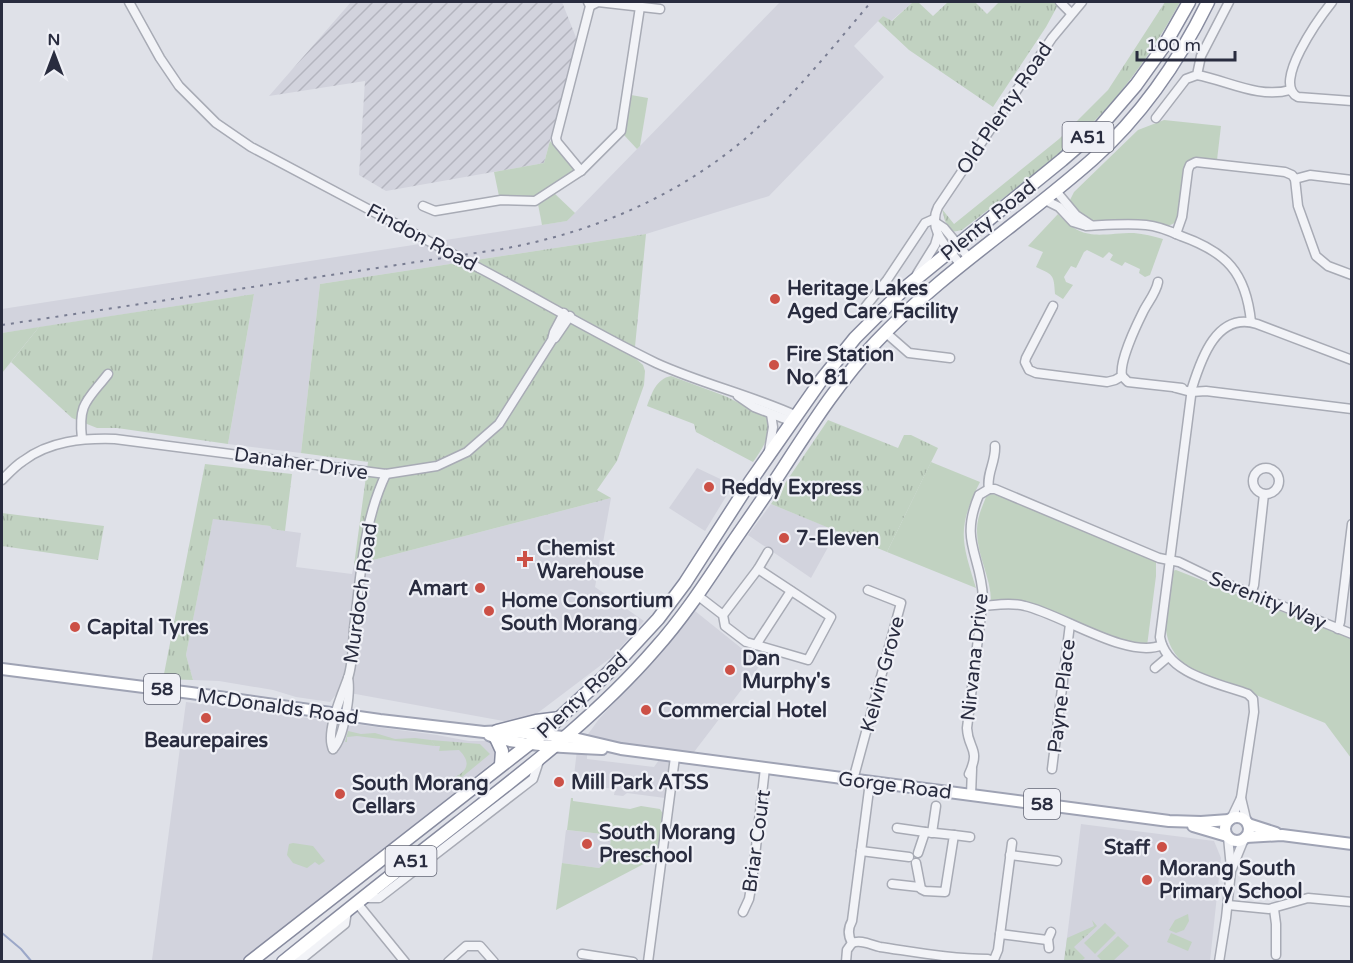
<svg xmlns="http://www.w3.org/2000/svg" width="1353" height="963" font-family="'Varela Round',sans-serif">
<defs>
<pattern id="industrial-furrows" width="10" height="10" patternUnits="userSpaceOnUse" patternTransform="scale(1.5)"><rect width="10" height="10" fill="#d2d3dd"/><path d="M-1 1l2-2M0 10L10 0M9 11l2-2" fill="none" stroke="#b4b5bf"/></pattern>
<pattern id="grass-tufts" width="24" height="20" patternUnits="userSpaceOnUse" patternTransform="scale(1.5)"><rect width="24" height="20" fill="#c1d2c1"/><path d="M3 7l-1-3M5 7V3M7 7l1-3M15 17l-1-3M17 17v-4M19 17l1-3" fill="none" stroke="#a6b4a7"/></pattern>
</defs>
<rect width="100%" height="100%" fill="#dfe1e8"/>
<g fill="#d2d3dd">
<polygon points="780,2 913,2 891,21 883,16 854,46 884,77 769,196 646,234 320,284 301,453 228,444 254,294 2,333 2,309 567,221"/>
<polygon points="697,468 733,485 705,531 669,508"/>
<polygon points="611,498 595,587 644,621 613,656 535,715 509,722 339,691 330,702 296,697 273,690 219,681 193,680 186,655 213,518 270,526 272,529 301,533 296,567 352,574 354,565"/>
<polygon points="771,504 837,531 811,578 748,535"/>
<polygon points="695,611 761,664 694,752 624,744 586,737 599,719 658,656"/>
<polygon points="186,702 437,735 469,741 487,741 493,744 497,749 496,760 241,961 156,962 152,960"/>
<polygon points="577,750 587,751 587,759 654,767 659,760 670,761 665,798 627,793 623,796 614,795 615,789 573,784"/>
<polygon points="1081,824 1214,841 1221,858 1210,961 1064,962"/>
<polygon points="566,830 611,835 609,860 599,868 562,863"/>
</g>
<polygon fill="url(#industrial-furrows)" points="351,2 562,2 577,40 544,163 386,191 359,175 365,81 269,96"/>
<g fill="url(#grass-tufts)">
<polygon points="913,2 918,2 933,16 948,2 975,2 987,14 999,2 1055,2 1058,5 1046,27 993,107 909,50 878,21 883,16 892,21"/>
<path d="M1165,2H1180C1161,37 1139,70 1113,101C1070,150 1014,189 962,230L952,232L945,221L942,209L954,224L1059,139L1108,90Z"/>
<polygon points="646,234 634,357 643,365 645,371 644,385 617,461 597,490 611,498 354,565 368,462 301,453 320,284"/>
<polygon points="254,294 228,444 117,428 97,428 72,418 11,362 39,327"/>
<path d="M671,376L725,396L767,417C771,437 764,446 753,462L696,432L694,424L647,406C652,393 656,379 671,376Z"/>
<polygon points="828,420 898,448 904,435 911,435 938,448 887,552 771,504"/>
<polygon points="205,464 292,474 285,531 272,529 270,526 213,519 186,655 193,680 163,679"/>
<polygon points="2,513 104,526 98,560 2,546"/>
<path d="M431,740L480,744L490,754L450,787L451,783L448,780C465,774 474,765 459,750L439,751L440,746H435Z"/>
<polygon points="1092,920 1097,926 1074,947 1085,958 1081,961 1064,961 1067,938 1094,926"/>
</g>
<g fill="#c1d2c1">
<polygon points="631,95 648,98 640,146 637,149 624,135"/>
<polygon points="1164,120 1221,126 1217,160 1194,158 1186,164 1177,222 1168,226 1094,221 1080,215 1069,202 1074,192 1138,130"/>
<polygon points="550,141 575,171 533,197 499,196 494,172 544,163"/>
<polygon points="554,193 575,213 567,221 542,225 538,204"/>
<path d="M1058,214C1084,243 1100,233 1134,233C1144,234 1153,236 1163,239L1150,275L1145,277L1139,273L1140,269L1125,262L1122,266L1110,260L1113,255L1109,252L1103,258L1087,250L1084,252L1076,268L1071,266L1064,277L1066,282L1073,285L1063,299L1055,294C1054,274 1053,275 1036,267L1043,252L1028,246Z"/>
<polygon points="39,327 2,373 2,333"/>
<path d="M931,462L980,482C957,528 961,540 976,588L887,552Z"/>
<path d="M991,494L999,495L1156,560V576L1147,646L1113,637L1031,604L991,601C991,577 976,554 977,529C977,518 982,507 986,497Z"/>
<path d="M1176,570L1351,639V758L1325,723L1189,668C1154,640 1167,609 1172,571Z"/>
<polygon points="348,731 361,734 375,733 395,739 415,738 431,740 435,746 357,736 347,737 347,742 345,742"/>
<polygon points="571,798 573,798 573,801 630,809 641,806 660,809 663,814 659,858 655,858 556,910 562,863 599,868 609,860 611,835 567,830"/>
<polygon points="293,843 313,846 325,861 319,865 315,862 307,868 293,863 287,855 289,844"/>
<polygon points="1188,914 1189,921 1184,930 1176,933 1169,930 1175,920"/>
<polygon points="1105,923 1116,933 1095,954 1084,943"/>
<polygon points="1171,933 1192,942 1188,951 1167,942"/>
<polygon points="1118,936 1129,946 1113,961 1102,961 1097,956"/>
</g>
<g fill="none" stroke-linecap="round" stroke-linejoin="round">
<polyline stroke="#9ba7c8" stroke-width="2" points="2,933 21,949 32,962"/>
<g stroke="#a8abb5" stroke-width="11">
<g id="minor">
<polyline points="129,2 160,58 179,86 216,123 251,147 419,236"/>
<polyline points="1060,2 1071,13"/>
<path d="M1332,2C1320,17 1271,84 1298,97L1352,101"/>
<polyline points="590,6 598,2 660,9"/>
<path d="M1197,75C1226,80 1259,99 1290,90"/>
<polyline points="1156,118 1186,79 1197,75 1201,56 1229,2"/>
<polyline points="581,171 557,142 556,138 590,6 588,2"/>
<polyline points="1295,179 1298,206 1316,256 1328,266 1352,275"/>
<polyline points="1056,191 1076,215 1091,225"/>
<path d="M1045,200L1059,207L1073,222L1086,226C1106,225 1126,223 1146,225C1158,226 1170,231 1181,236C1226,252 1246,272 1251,322"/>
<polyline points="423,206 435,211 501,200 535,201 581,171 621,131 640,7"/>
<polyline points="935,222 944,228 969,258"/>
<polyline points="1176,234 1182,217 1188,170 1190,165 1196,162 1285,172 1292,175 1295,179 1310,175 1352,180"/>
<path d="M961,265C947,247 927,230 938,207L1052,38L1082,2"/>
<path d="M479,268C538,299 596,334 656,363C702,384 751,395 797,416"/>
<polyline points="917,274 935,245 938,235"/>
<polyline points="866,306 887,280 925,223 934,219"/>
<polyline points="1053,306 1026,358 1025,362 1029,370 1036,373 1107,382 1115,380 1122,376"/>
<polyline points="885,332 909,353 950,358"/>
<polyline points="555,338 570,316"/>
<path d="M1122,376C1119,362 1136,326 1143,312C1148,302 1156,293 1158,282"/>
<polyline points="1122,376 1128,382 1182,388"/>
<polyline points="1176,388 1191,392 1206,391 1352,409"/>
<polyline points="738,396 754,407 793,422"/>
<path d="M82,439C78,403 87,401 108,374"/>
<polyline points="769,451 773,427 771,414"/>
<circle cx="1266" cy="481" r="13"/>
<path d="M2,480C8,474 15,466 23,461C49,441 83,438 115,439L386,474L437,466L467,452L499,424L552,340L554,332L564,313"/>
<polyline points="989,489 995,489 1159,558 1179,562 1210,577 1352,634"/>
<polyline points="758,569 768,552"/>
<polyline points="1251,594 1254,585 1264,494"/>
<polyline points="697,595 723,615 725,626 746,642 808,660 831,617 758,569 723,615"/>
<path d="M982,606C996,605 1011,602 1025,606C1061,614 1128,660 1162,645"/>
<polyline points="1338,629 1340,622 1352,524"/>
<polyline points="756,645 791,591"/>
<polyline points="1155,668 1168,657"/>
<path d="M333,749C325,733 342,694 348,678C353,663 353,643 354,628C361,575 363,522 386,474"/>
<path d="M333,749C344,738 351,693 348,678"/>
<polyline points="1052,769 1070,624"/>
<path d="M969,774C981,748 968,750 967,728L983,598C981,554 959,542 979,495L989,489C986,474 996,462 995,446"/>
<polyline points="853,780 901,603 868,590"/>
<polyline points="971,795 972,769"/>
<polyline points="1231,819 1241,798"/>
<path d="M1247,823L1241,798L1254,712L1253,699L1248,694C1218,683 1166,674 1160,637L1192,388C1201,359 1217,311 1257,324L1352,360"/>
<polyline points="897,828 925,832"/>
<polyline points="932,833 936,806"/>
<polyline points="954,835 970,837"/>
<polyline points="1228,837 1231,868"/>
<polyline points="861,851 909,857"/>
<polyline points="1010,855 1057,861"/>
<polyline points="916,863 921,889 925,891 945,892 954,835 925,832 918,853"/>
<polyline points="892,884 919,887"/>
<polyline points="363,898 379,898 533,779 539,761"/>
<polyline points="357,903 405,962"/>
<polyline points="1228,905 1269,909 1308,898 1352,902"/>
<polyline points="1274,909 1276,924 1276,955"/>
<polyline points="743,912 749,899 752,882 765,768"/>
<polyline points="1000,934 1047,940"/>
<path d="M852,943C861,939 871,945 880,947C915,952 952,959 988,959L994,962"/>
<polyline points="1049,948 1048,939 1051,932"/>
<polyline points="582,954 633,962"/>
<polyline points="298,962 345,924 347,911"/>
<polyline points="448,962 466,946 480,946 494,962"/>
<polyline points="648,962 675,757"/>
<path d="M846,962L847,950L852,943C848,936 848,928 852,921L870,782"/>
<polyline points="993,962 998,950 1012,843"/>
<polyline points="1219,962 1226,918 1231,871 1244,839"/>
</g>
</g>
<g stroke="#9fa3b4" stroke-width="14">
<g id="major">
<polyline points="2,669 191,693 380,720 484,732 504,731 574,738 621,749 1169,821 1201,822 1229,820"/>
<path d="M489,735C508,745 578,748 602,749"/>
<circle cx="1237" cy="829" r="12"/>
<polyline points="1248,824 1276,833"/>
<polyline points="1193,826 1227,836"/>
<polyline points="1246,837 1282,835 1352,844"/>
</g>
</g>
<g stroke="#878b9f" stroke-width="15">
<g id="highway">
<polyline points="497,731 536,721 560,718"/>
<polyline points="496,738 502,751 501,765"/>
<polyline points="250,962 542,734 608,673 658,619 685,583 750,482 822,379 855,338 906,287 1062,160 1099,128 1136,85 1164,46 1189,2"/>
<path d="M283,962C341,915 399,869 458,823C527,769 597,716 655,649C682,619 705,584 727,551C746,523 766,495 784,467C812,424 840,380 876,342C941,273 1022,222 1093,159C1141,116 1180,59 1208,2"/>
</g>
</g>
<use href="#minor" stroke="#f2f3f7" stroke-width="8"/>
<use href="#major" stroke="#fff" stroke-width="10"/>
<use href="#highway" stroke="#fff" stroke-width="12"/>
<path stroke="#797d92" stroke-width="2" stroke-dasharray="3 6" stroke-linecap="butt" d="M2,325L502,249C602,231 695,189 768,118C805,82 838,41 871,2"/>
<g stroke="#a8abb5" stroke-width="11" stroke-linecap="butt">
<polyline id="minor-bridge" points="419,236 479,268"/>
</g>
<use href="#minor-bridge" stroke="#f2f3f7" stroke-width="8"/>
</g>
<g fill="#cc5046" stroke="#eff0f6" stroke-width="2">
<circle cx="775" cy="299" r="6"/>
<circle cx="774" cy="365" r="6"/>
<circle cx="709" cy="487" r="6"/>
<circle cx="784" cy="538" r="6"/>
<path d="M522 550h6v6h6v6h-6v6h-6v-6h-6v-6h6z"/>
<circle cx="480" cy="588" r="6"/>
<circle cx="489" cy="611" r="6"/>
<circle cx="75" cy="627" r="6"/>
<circle cx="730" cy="670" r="6"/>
<circle cx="646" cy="710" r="6"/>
<circle cx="206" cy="718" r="6"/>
<circle cx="559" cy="782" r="6"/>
<circle cx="340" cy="794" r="6"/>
<circle cx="587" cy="844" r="6"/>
<circle cx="1162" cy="847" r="6"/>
<circle cx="1147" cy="880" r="6"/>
</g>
<g text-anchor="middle" stroke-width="4.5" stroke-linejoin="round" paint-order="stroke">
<g fill="#eff0f6" stroke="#646776" stroke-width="1.5">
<rect x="1062.5" y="122" width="51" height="30" rx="4.5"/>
<rect x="144" y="674" width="36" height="30" rx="4.5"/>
<rect x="1024" y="789" width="36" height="30" rx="4.5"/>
<rect x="385.5" y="846" width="51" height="30" rx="4.5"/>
</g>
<g font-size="18" font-weight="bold" fill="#292c3f">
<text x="1088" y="143">A51</text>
<text x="162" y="695">58</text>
<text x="1042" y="810">58</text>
<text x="411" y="867">A51</text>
</g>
<g font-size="20" fill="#292c3f" stroke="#eff0f6">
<text transform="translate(1004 108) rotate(-56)" y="7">Old Plenty Road</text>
<text transform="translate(988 220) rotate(-39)" y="7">Plenty Road</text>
<text transform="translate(422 237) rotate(28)" y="7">Findon Road</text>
<text transform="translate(301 463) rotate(8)" y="7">Danaher Drive</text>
<text transform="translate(360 593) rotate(-82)" y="7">Murdoch Road</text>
<text transform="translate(1268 600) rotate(22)" y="7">Serenity Way</text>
<text transform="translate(974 657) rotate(-84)" y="7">Nirvana Drive</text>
<text transform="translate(882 674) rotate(-75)" y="7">Kelvin Grove</text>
<text transform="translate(582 695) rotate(-43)" y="7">Plenty Road</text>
<text transform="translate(1061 696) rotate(-83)" y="7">Payne Place</text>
<text transform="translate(278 706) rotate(8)" y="7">McDonalds Road</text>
<text transform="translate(895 785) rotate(7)" y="7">Gorge Road</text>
<text transform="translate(756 841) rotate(-82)" y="7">Briar Court</text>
</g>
<g font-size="20" font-weight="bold" fill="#292c3f" stroke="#eff0f6" text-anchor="start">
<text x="787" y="295">Heritage Lakes<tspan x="787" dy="23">Aged Care Facility</tspan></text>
<text x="786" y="361">Fire Station<tspan x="786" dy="23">No. 81</tspan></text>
<text x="721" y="494">Reddy Express</text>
<text x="796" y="545">7-Eleven</text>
<text x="537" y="555">Chemist<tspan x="537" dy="23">Warehouse</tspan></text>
<text x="468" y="595" text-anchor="end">Amart</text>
<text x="501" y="607">Home Consortium<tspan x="501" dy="23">South Morang</tspan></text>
<text x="87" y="634">Capital Tyres</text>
<text x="742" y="665">Dan<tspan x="742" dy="23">Murphy's</tspan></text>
<text x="658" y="717">Commercial Hotel</text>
<text x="206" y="747" text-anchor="middle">Beaurepaires</text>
<text x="571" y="789">Mill Park ATSS</text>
<text x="352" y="790">South Morang<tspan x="352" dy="23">Cellars</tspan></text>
<text x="599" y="839">South Morang<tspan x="599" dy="23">Preschool</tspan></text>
<text x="1150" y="854" text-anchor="end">Staff</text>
<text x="1159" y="875">Morang South<tspan x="1159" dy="23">Primary School</tspan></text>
</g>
</g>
<rect width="1353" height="963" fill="none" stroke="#292c3f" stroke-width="6"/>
<g transform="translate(54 54)" stroke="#eff0f6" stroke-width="4.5" paint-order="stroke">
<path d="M0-4.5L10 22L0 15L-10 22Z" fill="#292c3f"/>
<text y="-9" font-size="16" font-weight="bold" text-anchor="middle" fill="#292c3f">N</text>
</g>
<path d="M1137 51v9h98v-9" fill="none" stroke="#292c3f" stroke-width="3"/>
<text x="1146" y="51" font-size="18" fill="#292c3f" stroke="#eff0f6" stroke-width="4.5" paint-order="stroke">100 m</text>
</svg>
